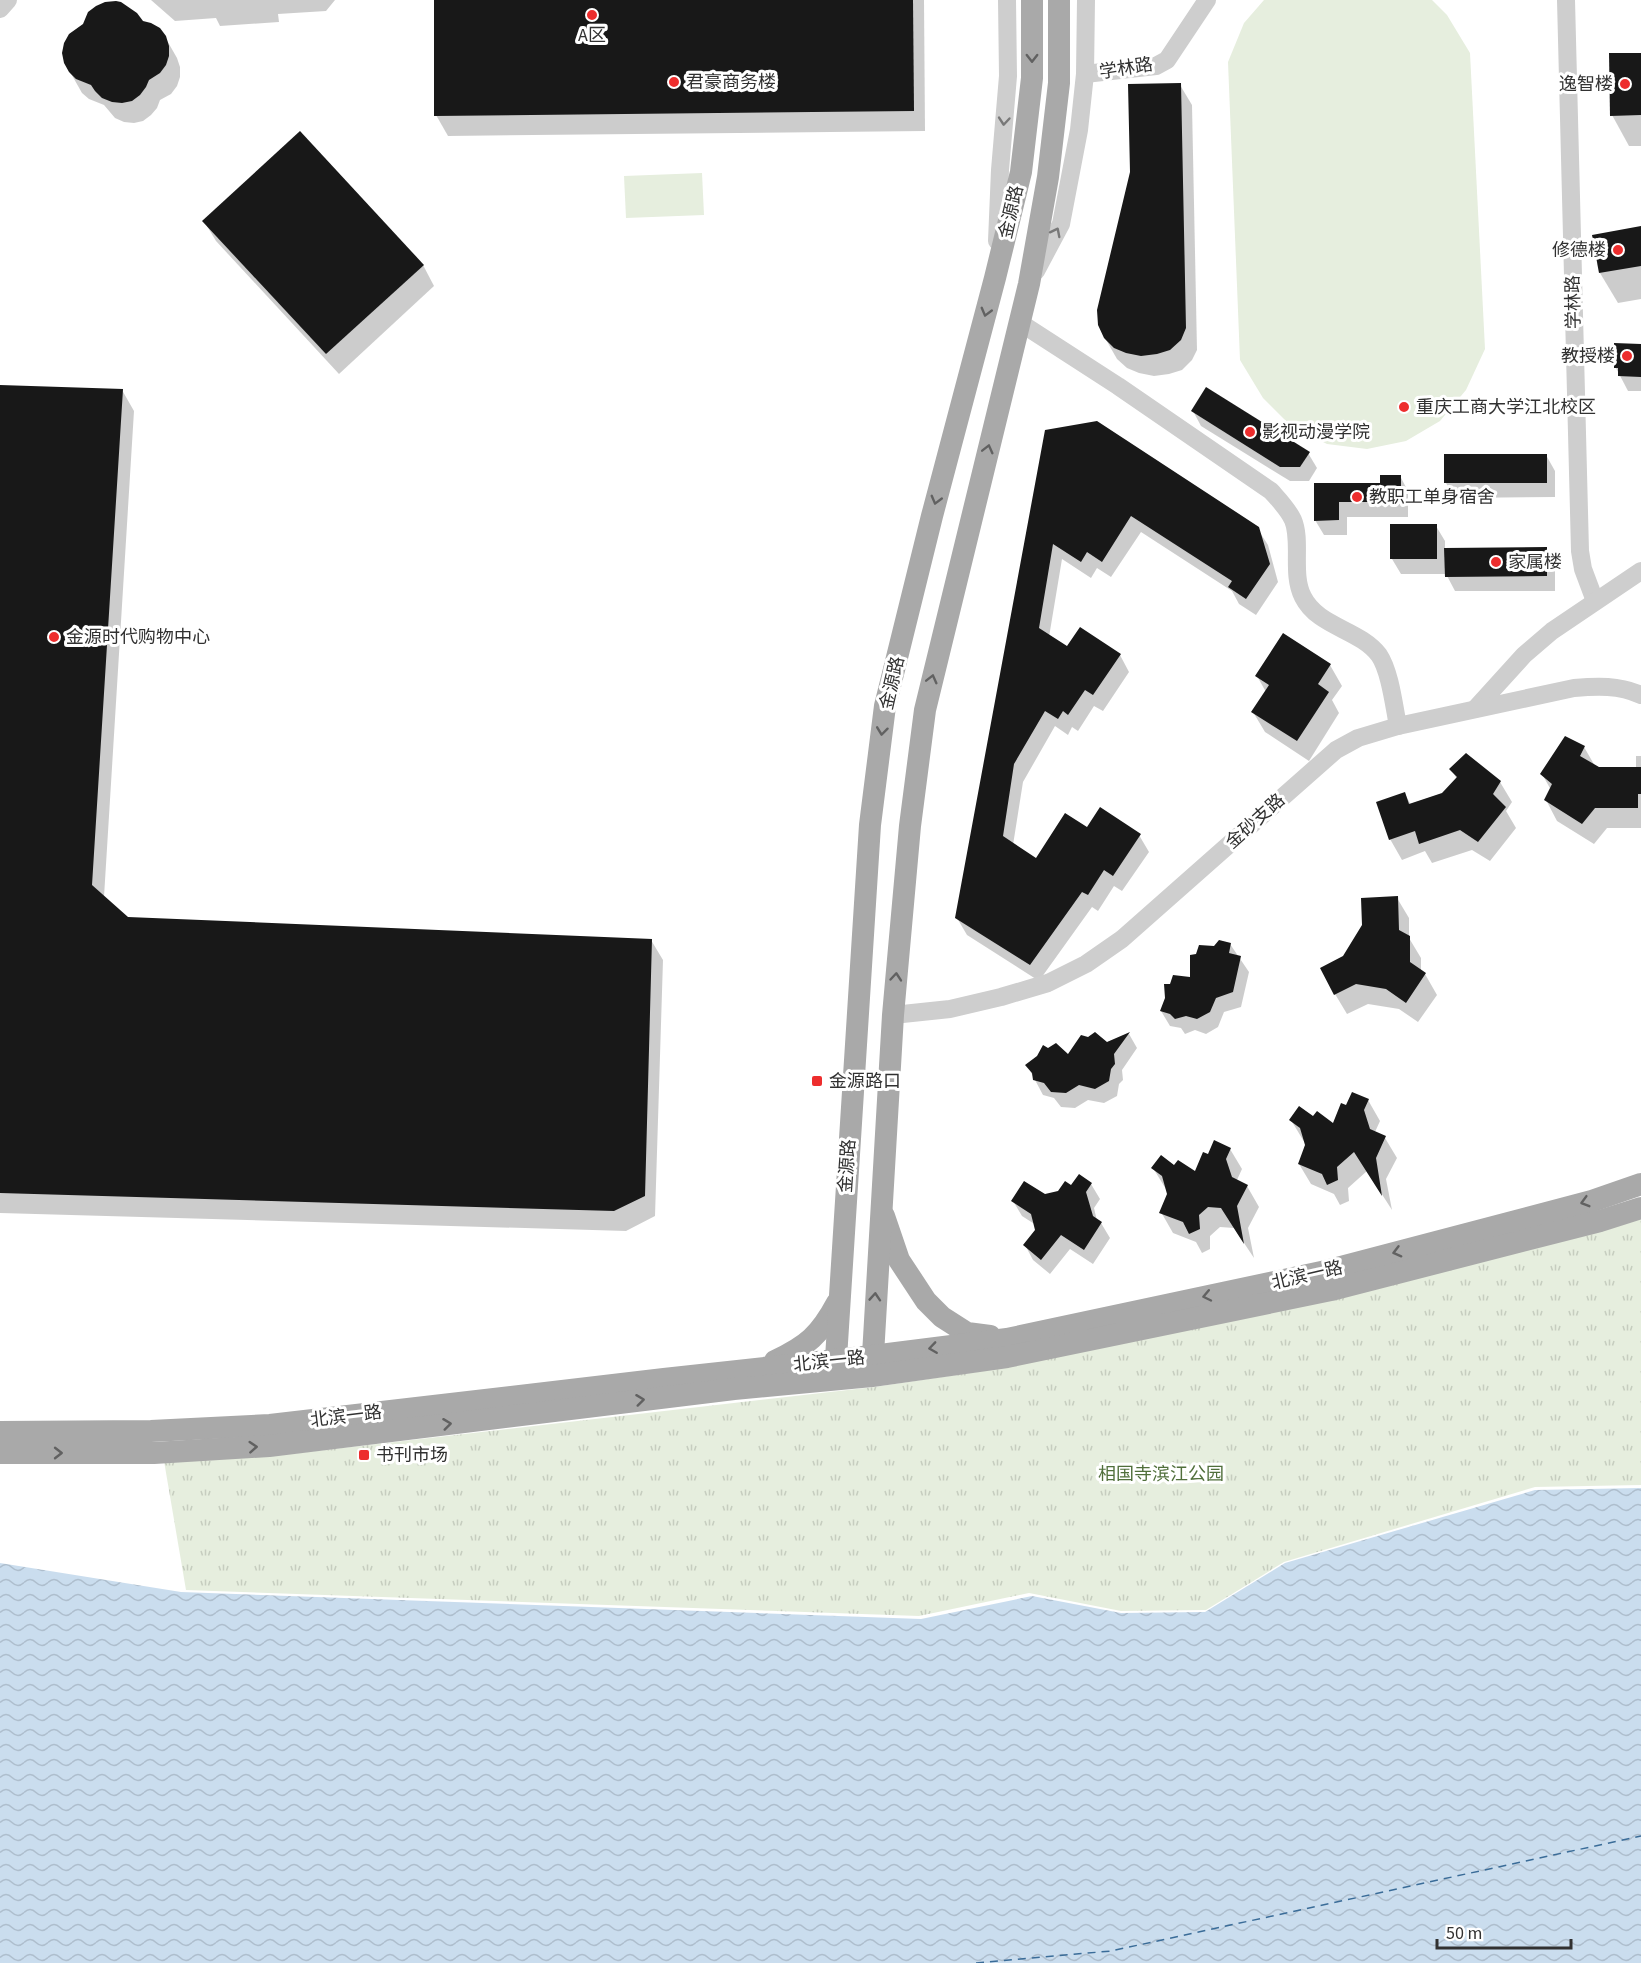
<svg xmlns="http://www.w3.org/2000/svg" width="1641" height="1963" font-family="'Source Sans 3','Noto Sans SC',sans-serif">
<defs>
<pattern id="park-tufts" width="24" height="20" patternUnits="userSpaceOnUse" patternTransform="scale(1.5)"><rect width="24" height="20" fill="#e6eede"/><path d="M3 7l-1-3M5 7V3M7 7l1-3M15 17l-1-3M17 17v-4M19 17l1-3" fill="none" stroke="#c6cdbf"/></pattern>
<pattern id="water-waves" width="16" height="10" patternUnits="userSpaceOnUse" patternTransform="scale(1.5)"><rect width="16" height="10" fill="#caddee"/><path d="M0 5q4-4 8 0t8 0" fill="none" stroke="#aebecd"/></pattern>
</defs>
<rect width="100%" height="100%" fill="#fff"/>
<g fill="#e6eede">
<polygon points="1264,0 1432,0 1447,15 1470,53 1485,349 1466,390 1440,421 1406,441 1367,449 1327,444 1291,426 1263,398 1240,360 1228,62 1244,23"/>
<polygon points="702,173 704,215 626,218 624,176"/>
</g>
<polygon fill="url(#park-tufts)" points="1641,1216 1641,1485 1535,1487 1284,1562 1206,1610 1121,1611 1029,1593 919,1616 186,1590 164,1461 272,1456 874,1387 1003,1368"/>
<polygon fill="url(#water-waves)" points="1641,1488 1641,1963 0,1963 0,1563 181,1592 921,1619 1032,1596 1121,1613 1205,1612 1285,1563 1535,1490"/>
<g fill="#0003">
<polygon points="151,0 335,0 326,11 278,14 279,22 220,26 216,18 175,21"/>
<polygon points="436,0 924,0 925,131 448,136 436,115"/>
<polygon points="142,22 165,37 177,58 180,67 180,77 177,86 171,94 160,100 157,108 151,115 143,121 134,123 124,122 115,118 104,105 89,99 82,93 65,63"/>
<polygon points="1641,55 1641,146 1629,146 1612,115"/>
<polygon points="1180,85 1192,105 1197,350 1192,360 1182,370 1169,374 1154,376 1139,373 1127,368 1117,359 1105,338"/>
<polygon points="204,221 423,265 434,286 339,374 216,241"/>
<polygon points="1641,228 1641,299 1618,303 1600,273 1593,237"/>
<polygon points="1641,345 1641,391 1628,391 1616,368"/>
<polygon points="0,386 122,390 134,411 104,897 128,919 651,940 663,960 655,1216 626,1231 0,1213"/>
<polygon points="1193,411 1308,453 1317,468 1309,481 1290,481 1201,426"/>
<polygon points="1046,431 1257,528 1268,545 1278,582 1256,615 1239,604 1232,591 1141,532 1111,577 1097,568 1091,578 1062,559 1049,637 1068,648 1120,655 1129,672 1103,711 1094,706 1078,731 1072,727 1068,735 1055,726 1023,782 1013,845 1036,860 1087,829 1139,835 1149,852 1122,891 1114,886 1098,911 1092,907 1039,981 967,935 957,918"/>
<polygon points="1546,455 1555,471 1555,497 1454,498 1446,483"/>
<polygon points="1400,476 1408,491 1408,517 1347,517 1347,535 1324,535 1315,520 1315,485 1381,485"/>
<polygon points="1436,526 1445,541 1445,549 1546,549 1555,564 1555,591 1455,591 1446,574 1401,574 1392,559"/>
<polygon points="1330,665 1342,686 1332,700 1339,713 1309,761 1265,732 1253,712 1266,692 1257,676"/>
<polygon points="1584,747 1595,766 1599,768 1636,768 1636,756 1641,756 1641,828 1607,828 1594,844 1557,821 1546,800 1551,790 1542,774"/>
<polygon points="1451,769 1500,782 1512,802 1506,811 1516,828 1490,861 1472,850 1432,863 1425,851 1402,860 1390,839 1405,794 1411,805 1443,794 1457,779"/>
<polygon points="1397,898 1409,918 1409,938 1421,958 1421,971 1425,974 1437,995 1418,1022 1399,1009 1368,1004 1347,1014 1335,994 1344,958 1364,925"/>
<polygon points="1230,944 1249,972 1241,1007 1224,1012 1218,1027 1206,1034 1195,1030 1185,1034 1181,1028 1170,1026 1161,1011 1191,979 1215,948"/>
<polygon points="1129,1034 1137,1048 1122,1070 1123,1080 1119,1084 1117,1096 1104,1103 1088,1100 1075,1108 1061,1107 1054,1098 1043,1095 1027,1065 1069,1056"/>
<polygon points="1368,1100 1380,1121 1375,1132 1385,1138 1397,1158 1386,1179 1392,1210 1367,1171 1348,1188 1349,1201 1340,1205 1334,1194 1311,1184 1299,1164 1306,1143 1303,1140 1291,1120 1313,1118 1334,1126 1347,1107"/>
<polygon points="1230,1149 1242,1169 1237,1180 1247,1186 1259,1207 1248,1228 1254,1258 1234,1228 1220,1227 1210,1236 1210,1249 1202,1253 1196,1242 1173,1233 1161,1212 1169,1194 1153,1168 1175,1167 1195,1174 1209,1156"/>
<polygon points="1091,1184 1100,1199 1094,1208 1097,1221 1101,1223 1110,1238 1093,1264 1070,1249 1050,1274 1033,1260 1025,1245 1037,1230 1036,1225 1022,1216 1013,1201 1044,1196 1071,1187"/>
</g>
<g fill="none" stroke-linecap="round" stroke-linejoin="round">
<polyline stroke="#3a6c98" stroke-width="1.5" stroke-dasharray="8 6" stroke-linecap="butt" points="976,1963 1111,1951 1641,1836"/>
</g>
<g fill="#181818">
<polygon points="434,0 913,0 914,111 434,116"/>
<polygon points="116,1 121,2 137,13 143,21 151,23 160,28 166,36 169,46 169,56 166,65 160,73 149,80 146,87 140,95 132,101 122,103 112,102 102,98 95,91 91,85 76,79 69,72 64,63 62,53 64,43 69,34 83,24 88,12 96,6 105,2"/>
<polygon points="1609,53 1641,53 1641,115 1610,116"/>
<polygon points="1181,83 1186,328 1181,340 1170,350 1157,354 1141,356 1126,353 1114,348 1104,338 1098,325 1097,310 1130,172 1128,84"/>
<polygon points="300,131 424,265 326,354 202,221"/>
<polygon points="1641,226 1641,266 1599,273 1592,235"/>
<polygon points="1614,343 1641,344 1641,377 1618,376 1618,368 1614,368"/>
<polygon points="0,385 123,389 92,885 128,917 652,939 645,1196 614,1211 0,1193"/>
<polygon points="1206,387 1310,452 1300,467 1280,467 1191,411"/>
<polygon points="1097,421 1259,527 1270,564 1246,599 1228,587 1232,581 1131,516 1102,562 1087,552 1081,562 1053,544 1039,628 1067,646 1080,627 1121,654 1093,695 1085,690 1068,715 1063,711 1058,719 1045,711 1014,764 1003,836 1036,858 1065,813 1087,827 1100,807 1141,834 1113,876 1104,870 1088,895 1082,892 1030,965 955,918 1045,430"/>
<rect x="1444" y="454" width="103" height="29"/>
<polygon points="1380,475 1401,475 1401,502 1339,502 1339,520 1314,521 1314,483 1380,483"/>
<rect x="1390" y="524" width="47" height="35"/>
<polygon points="1547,547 1547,576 1445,577 1444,548"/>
<polygon points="1283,633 1331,664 1318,684 1329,692 1297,741 1251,712 1269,685 1255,676"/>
<polygon points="1565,736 1585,746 1580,756 1599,767 1641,767 1641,794 1638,794 1638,808 1595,808 1582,824 1544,800 1552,784 1540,774"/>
<polygon points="1466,753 1501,781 1493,794 1506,807 1478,842 1460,830 1419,844 1415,831 1389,840 1376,802 1405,792 1409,804 1442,793 1457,777 1449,769"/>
<polygon points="1398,896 1399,930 1410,936 1410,962 1426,973 1406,1003 1386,989 1356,984 1334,995 1320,968 1343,956 1362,925 1361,898"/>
<polygon points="1219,940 1231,943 1229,953 1241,956 1233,992 1216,998 1210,1012 1197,1019 1186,1016 1175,1019 1170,1014 1160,1011 1165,998 1164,984 1170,984 1173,975 1190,977 1190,955 1196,954 1199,945 1214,946"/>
<polygon points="1095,1032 1107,1042 1130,1032 1114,1054 1115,1064 1111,1069 1109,1081 1095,1089 1079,1085 1066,1093 1051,1092 1044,1083 1033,1080 1032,1073 1025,1065 1037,1056 1043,1045 1048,1048 1056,1043 1068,1054 1081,1035 1088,1037"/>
<polygon points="1352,1092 1369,1099 1364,1110 1370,1129 1386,1136 1376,1158 1382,1196 1354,1152 1337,1167 1338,1180 1327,1185 1322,1174 1298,1164 1305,1145 1300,1128 1289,1120 1299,1106 1313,1116 1317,1111 1333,1123 1341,1103 1346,1105"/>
<polygon points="1214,1140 1231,1148 1226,1159 1232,1177 1248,1185 1237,1206 1244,1244 1221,1208 1208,1207 1199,1215 1200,1229 1189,1234 1183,1222 1159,1213 1167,1194 1162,1176 1151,1168 1161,1155 1174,1165 1178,1160 1195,1171 1203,1152 1208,1154"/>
<polygon points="1079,1174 1092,1183 1086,1192 1093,1216 1102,1222 1084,1250 1061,1235 1041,1260 1023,1245 1035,1230 1031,1214 1011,1201 1024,1181 1045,1194 1058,1191 1065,1181 1071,1185"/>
</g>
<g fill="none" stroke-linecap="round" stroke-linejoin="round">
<g stroke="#cecece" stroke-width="18">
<polyline points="1566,0 1580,551 1583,569 1595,601"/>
<polyline points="0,9 8,0"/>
<polyline points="1085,74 1156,66 1167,60 1207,0"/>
<polyline points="997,241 1000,170 1008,76 1007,0"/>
<polyline points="1036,271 1061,224 1079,130 1085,74 1086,0"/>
<path d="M1019,322L1118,386L1271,491C1279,500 1288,509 1293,520C1302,541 1291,574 1303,597C1318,627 1359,629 1379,655C1390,671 1394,706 1398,726"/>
<polyline points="1475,709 1524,655 1552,631 1641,571"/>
<path d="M893,1015L950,1009L1001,997L1048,983L1086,964L1122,939L1336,750L1358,738L1398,726L1574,688C1597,686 1619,685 1641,695"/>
</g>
<g stroke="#a9a9a9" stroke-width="22">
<polyline points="884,1216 899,1260 926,1301 942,1317 967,1333 990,1336"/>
<path d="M775,1361C807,1346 820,1335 837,1303"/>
<polyline points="872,1372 893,1015 910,826 925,710 1029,284 1048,177 1059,83 1059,0"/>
<polyline points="835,1374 870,825 885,706 932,516 995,278 1021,172 1032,78 1032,0"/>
<polyline points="0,1432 151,1431 270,1425 664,1379 872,1356 1007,1339 1326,1271 1592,1201 1641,1184"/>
<polyline points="0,1453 154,1453 269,1446 734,1389 872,1376 1007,1357 1331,1290 1600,1221 1641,1208"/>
</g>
</g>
<defs><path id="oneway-chevron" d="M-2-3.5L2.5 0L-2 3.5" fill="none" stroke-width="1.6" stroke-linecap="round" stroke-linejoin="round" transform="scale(1.5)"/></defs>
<g stroke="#616161">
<use href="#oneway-chevron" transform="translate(1032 58) rotate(90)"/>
<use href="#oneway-chevron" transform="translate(986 312) rotate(105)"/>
<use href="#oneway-chevron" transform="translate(988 449) rotate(-76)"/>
<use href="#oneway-chevron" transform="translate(936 500) rotate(105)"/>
<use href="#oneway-chevron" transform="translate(932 679) rotate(-76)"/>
<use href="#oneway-chevron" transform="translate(882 731) rotate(97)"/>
<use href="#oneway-chevron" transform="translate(896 977) rotate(-85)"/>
<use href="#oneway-chevron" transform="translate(1585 1202) rotate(164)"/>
<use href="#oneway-chevron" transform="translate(1397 1252) rotate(165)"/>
<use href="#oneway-chevron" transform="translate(1207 1296) rotate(168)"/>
<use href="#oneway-chevron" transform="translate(875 1297) rotate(-86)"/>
<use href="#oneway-chevron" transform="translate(933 1348) rotate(172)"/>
<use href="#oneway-chevron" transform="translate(640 1400) rotate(-7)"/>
<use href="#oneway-chevron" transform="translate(447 1424) rotate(-7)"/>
<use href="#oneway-chevron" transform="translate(253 1447) rotate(-4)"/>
<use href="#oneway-chevron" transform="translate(58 1453)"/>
</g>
<g stroke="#787878">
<use href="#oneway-chevron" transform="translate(1004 121) rotate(95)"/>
<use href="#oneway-chevron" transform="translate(1056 232) rotate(-63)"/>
</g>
<g fill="#ed2d2d" stroke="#fff" stroke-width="2">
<circle cx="592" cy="15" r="6"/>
<circle cx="674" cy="82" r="6"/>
<circle cx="1625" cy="84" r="6"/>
<circle cx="1618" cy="250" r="6"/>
<circle cx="1627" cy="356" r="6"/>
<circle cx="1404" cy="407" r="6"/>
<circle cx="1250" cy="432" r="6"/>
<circle cx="1357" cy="497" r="6"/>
<circle cx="1496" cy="562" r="6"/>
<circle cx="54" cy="637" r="6"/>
<rect x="811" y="1075" width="12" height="12" rx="3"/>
<rect x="358" y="1449" width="12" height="12" rx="3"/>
</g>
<g text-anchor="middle" stroke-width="6" stroke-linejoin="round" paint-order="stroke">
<g font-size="18" fill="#313131" stroke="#fff" text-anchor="start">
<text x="592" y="41" text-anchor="middle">A区</text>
<text x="686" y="88">君豪商务楼</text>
<text x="1613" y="90" text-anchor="end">逸智楼</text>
<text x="1606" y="256" text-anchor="end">修德楼</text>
<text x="1615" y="362" text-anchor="end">教授楼</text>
<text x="1416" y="413">重庆工商大学江北校区</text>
<text x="1262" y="438">影视动漫学院</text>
<text x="1369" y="503">教职工单身宿舍</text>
<text x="1508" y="568">家属楼</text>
<text x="66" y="643">金源时代购物中心</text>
<text x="829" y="1087">金源路口</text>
<text x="376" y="1461">书刊市场</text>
</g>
<g font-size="18" fill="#313131" stroke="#fff">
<text transform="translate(1126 68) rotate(-9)" y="6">学林路</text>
<text transform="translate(1011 212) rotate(-77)" y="6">金源路</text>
<text transform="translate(1573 302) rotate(-91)" y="6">学林路</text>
<text transform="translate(892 683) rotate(-77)" y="6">金源路</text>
<text transform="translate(1255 821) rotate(-42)" y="6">金砂支路</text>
<text transform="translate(847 1166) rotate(-86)" y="6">金源路</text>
<text transform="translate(1307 1275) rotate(-13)" y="6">北滨一路</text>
<text transform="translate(829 1361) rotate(-6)" y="6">北滨一路</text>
<text transform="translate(346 1416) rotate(-7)" y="6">北滨一路</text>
</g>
<g font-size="18" fill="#506f3b" stroke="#fff">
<text x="1161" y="1480">相国寺滨江公园</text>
</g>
</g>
<path d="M1437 1939v9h134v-9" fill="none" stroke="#313131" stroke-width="3"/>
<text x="1446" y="1939" font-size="18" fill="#313131" stroke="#ffffff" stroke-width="4.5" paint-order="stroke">50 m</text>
</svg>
